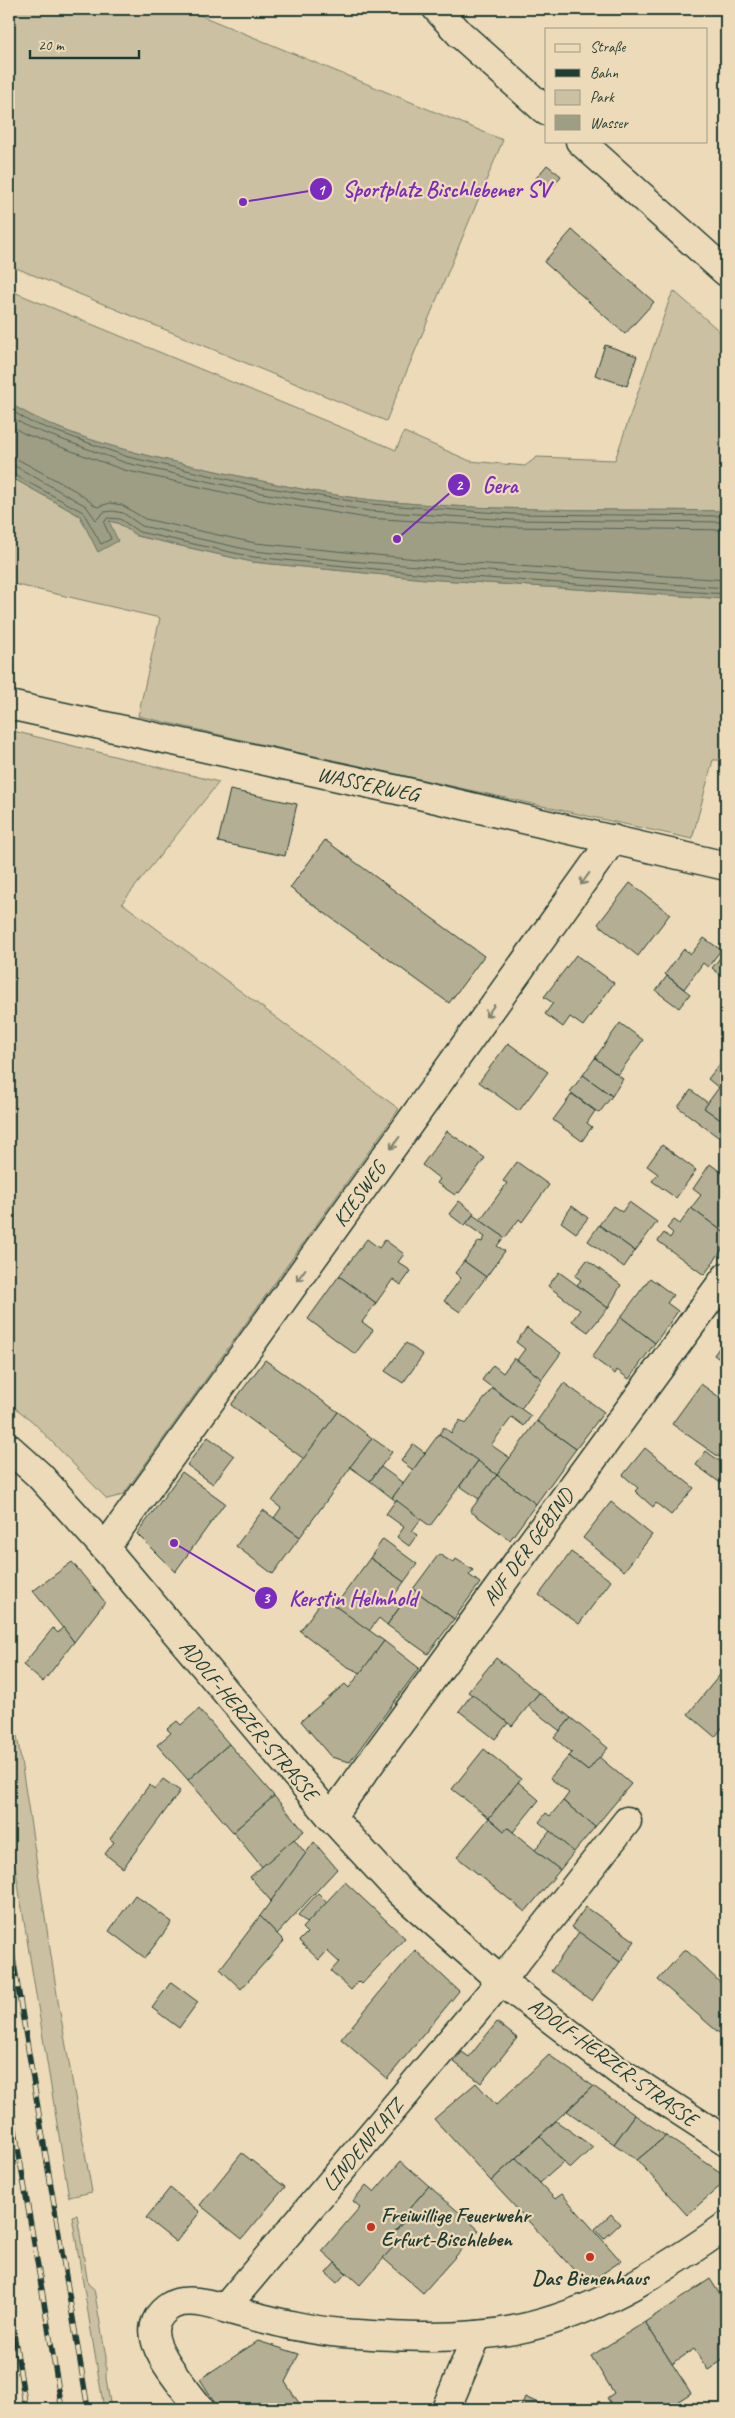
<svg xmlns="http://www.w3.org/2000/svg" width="735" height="2418" font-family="Caveat,sans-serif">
<rect width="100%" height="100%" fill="#eddab8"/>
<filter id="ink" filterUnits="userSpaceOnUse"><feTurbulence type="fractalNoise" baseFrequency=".02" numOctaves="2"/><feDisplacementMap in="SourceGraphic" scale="10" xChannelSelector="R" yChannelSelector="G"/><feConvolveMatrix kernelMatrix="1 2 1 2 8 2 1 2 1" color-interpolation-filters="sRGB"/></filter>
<g filter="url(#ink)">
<g fill="#cbc1a2" stroke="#757f6b">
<polygon points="9,9 185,9 503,140 386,421 9,265"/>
<path d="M9,290L396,450L404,432L470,461L525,466L537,457L615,460L670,298L674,291L726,337V511C608,509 489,512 372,500C312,493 252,479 193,466C131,452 64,437 9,403Z"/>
<polygon points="9,476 80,516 98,552 108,521 118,523 137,536 252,562 426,579 726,599 726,760 713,760 692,839 251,742 138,716 160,618 9,583"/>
<polygon points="9,730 219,782 122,903 399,1109 123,1495 107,1499 32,1421 9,1403"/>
<polygon points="9,1683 58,2001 92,2192 69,2197 9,1829"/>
<polygon points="77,2215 88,2284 94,2289 106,2357 106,2378 111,2409 104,2409 72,2216"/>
</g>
<path fill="#9e9e85" stroke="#6b7765" d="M9,403C64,437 131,452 193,466C252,479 312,493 372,500C489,512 608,509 726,511V599L426,579L252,562L137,536L118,523L109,521L118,541L98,552L80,516L9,476Z"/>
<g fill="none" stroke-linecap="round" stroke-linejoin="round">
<g stroke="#526454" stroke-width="1">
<polyline points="9,409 30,422 128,457 257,486 370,504 513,514 726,516"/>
<polyline points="9,416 28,427 126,463 256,492 369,511 512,520 726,522"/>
<polyline points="9,425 25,434 124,470 254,499 367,518 512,527 726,530"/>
<polyline points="9,458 19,460 76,491 97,507 110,503 122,505 145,519 255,543 427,560 726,580"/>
<polyline points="9,465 15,466 86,506 96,520 104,512 113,511 123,513 142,526 254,551 348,561 726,588"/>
<polyline points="9,472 83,512 101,544 111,539 104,523 107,518 120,519 139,532 253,557 426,574 726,594"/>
</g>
</g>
<g fill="#b4af94" stroke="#1f3d34">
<polygon points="547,165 561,176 551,189 536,178"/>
<polygon points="572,230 654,302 625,334 544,262"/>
<polygon points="605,345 637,356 627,386 595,375"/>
<polygon points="230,790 297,804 285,856 218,842"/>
<polygon points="325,840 484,956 449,1003 290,888"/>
<polygon points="630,883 670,914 638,956 598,924"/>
<polygon points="704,938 721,950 708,967 703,963 684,989 665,974 684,949 691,954"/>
<polygon points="726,950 726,980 712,968"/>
<polygon points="576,955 614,983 583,1026 570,1017 563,1027 545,1014 553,1003 544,997"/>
<polygon points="667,976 690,994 679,1008 656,991"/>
<polygon points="620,1023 643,1040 618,1075 595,1058"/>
<polygon points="508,1043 548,1072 519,1111 479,1082"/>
<polygon points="595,1058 623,1079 612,1096 583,1075"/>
<polygon points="722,1061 726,1064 726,1078 719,1088 708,1079"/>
<polygon points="583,1075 612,1096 599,1113 570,1092"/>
<polygon points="726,1078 726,1124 704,1108"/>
<polygon points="691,1090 708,1103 704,1108 726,1124 718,1137 678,1107"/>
<polygon points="572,1094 595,1111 587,1123 592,1127 582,1141 553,1120"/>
<polygon points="447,1131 485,1158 459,1193 457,1192 455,1195 437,1183 440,1179 422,1165"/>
<polygon points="662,1145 696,1170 676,1198 652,1181 658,1174 647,1166"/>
<polygon points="517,1162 549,1185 522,1222 519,1219 505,1238 480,1220 507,1183 503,1181"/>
<polygon points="710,1164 726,1176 726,1234 691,1208 701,1195 693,1189"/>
<polygon points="459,1201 474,1213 465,1226 449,1214"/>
<polygon points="629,1202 657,1222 635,1251 599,1225 613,1206 622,1212"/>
<polygon points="572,1206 588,1218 576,1233 561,1222"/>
<polygon points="691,1208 726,1234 726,1244 704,1275 658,1241 664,1233 670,1238 673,1233 667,1228 674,1220 680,1224"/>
<polygon points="473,1215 504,1237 497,1246 505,1251 486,1277 464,1261 479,1241 482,1242 485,1237 466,1224"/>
<polygon points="599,1225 635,1251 624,1267 588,1241"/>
<polygon points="367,1239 379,1248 385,1240 404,1254 398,1262 411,1271 401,1285 393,1279 376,1303 339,1276"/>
<polygon points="587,1260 621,1285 608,1308 577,1285 581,1280 575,1276"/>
<polygon points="464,1261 486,1277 460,1312 444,1301 461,1278 455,1273"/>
<polygon points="559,1272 608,1308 588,1332 572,1321 580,1310 548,1286"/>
<polygon points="339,1276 376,1303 362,1322 373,1330 355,1354 308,1319"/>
<polygon points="650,1278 673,1295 667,1303 678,1311 655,1343 621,1317"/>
<polygon points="621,1317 655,1343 629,1379 617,1370 615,1374 592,1357"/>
<polygon points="527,1328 561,1353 542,1379 517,1360 525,1349 516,1342"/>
<polygon points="726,1338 726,1364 714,1355"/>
<polygon points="406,1343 423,1355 403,1383 385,1371"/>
<polygon points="514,1358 542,1379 521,1409 482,1380 493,1365 503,1373"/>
<polygon points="265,1360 338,1412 304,1459 231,1405"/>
<polygon points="564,1383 604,1412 576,1449 537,1421"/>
<polygon points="701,1384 726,1402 726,1447 719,1457 672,1424"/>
<polygon points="492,1388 531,1416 524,1426 512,1417 491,1445 510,1458 497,1475 439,1434 444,1427 451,1433 460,1420 466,1424"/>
<polygon points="338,1412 372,1438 300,1537 274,1518 281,1508 272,1501"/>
<polygon points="537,1421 576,1449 536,1504 497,1475"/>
<polygon points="439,1434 478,1461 430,1526 392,1498"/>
<polygon points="208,1437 234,1456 213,1484 187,1465"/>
<polygon points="372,1438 392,1452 370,1481 350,1467"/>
<polygon points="413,1444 425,1453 413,1470 401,1461"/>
<polygon points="645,1448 694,1488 671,1515 656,1503 653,1507 635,1491 638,1488 623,1475"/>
<polygon points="706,1451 726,1466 726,1487 696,1465"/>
<polygon points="478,1461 497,1475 479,1499 460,1486"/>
<polygon points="381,1467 403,1483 392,1498 370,1481"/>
<polygon points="182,1472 225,1503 175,1572 137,1534"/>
<polygon points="497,1475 536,1504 510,1540 470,1511"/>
<polygon points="396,1500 421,1519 412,1531 417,1535 409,1546 397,1537 404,1527 386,1514"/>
<polygon points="611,1502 652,1535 624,1571 583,1538"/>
<polygon points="263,1510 300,1537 273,1574 236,1546"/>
<polygon points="383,1539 417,1564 404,1582 370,1558"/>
<polygon points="571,1552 611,1581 579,1624 539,1595"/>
<polygon points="439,1554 453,1563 456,1559 473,1570 469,1575 480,1583 454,1619 413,1589"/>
<polygon points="370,1558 404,1582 393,1597 402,1604 387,1625 379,1618 369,1631 335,1606"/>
<polygon points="72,1562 105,1602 74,1642 33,1591"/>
<polygon points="413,1589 454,1619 428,1654 387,1625"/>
<polygon points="324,1598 384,1641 361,1673 346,1666 300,1631"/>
<polygon points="63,1627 74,1642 43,1682 23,1665 53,1628 58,1633"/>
<polygon points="384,1641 419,1668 350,1762 331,1757 301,1721 345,1684 349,1688"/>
<polygon points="496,1658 539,1693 512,1726 468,1692"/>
<polygon points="723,1671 726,1674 726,1723 715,1737 688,1714"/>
<polygon points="539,1693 571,1718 560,1731 528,1706"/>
<polygon points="472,1694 508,1723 495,1739 459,1711"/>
<polygon points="199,1709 229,1744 188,1780 157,1745 171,1733 167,1729 177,1721 181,1725"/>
<polygon points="571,1718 608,1748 588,1771 569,1756 572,1753 554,1738"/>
<polygon points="229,1744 274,1796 233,1832 188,1780"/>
<polygon points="484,1749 521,1779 489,1818 452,1789"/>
<polygon points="569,1756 588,1771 599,1757 631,1784 595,1827 563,1801 569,1793 550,1778"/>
<polygon points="163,1779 180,1791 123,1868 105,1854 114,1842 110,1839 149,1785 155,1789"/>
<polygon points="518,1782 539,1800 513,1832 508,1828 504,1831 489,1818"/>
<polygon points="274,1796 304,1831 262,1867 233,1832"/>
<polygon points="563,1801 595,1827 574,1852 539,1822 546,1813 550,1816"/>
<polygon points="489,1818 504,1831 508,1828 560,1870 525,1912 457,1857"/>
<polygon points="550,1831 574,1852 560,1870 535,1850"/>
<polygon points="294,1839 306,1854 271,1901 250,1877"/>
<polygon points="314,1842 337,1869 277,1934 260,1916"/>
<polygon points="345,1882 405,1938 362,1984 359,1981 351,1990 331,1971 339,1962 327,1951 319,1960 299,1941 307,1933 302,1928"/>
<polygon points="318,1893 327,1902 307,1923 298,1915"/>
<polygon points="135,1895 172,1922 145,1958 109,1931"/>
<polygon points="586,1907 635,1941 620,1962 571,1927"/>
<polygon points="260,1916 284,1941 241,1989 220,1969"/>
<polygon points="579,1932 620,1962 592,2001 551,1971"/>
<polygon points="685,1949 726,1988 726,2039 658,1980"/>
<polygon points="415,1950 459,1991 387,2079 341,2039"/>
<polygon points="171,1982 198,2002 179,2028 152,2008"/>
<polygon points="497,2022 517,2038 481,2083 454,2062 462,2052 469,2057"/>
<polygon points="549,2055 593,2086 491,2181 434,2119 476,2083 496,2105"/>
<polygon points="593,2086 635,2115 614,2144 567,2111"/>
<polygon points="635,2115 666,2136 637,2160 614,2144"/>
<polygon points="556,2121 593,2147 570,2169 540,2136"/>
<polygon points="540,2136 564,2162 540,2183 516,2158"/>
<polygon points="666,2136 726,2176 726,2181 687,2215 637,2160"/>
<polygon points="242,2153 285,2187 242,2239 200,2205"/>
<polygon points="516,2158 555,2199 562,2194 621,2261 587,2284 491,2181"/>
<polygon points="401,2161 429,2186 402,2217 405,2220 392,2235 399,2241 360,2285 322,2251 360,2207 353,2201 366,2185 374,2192"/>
<polygon points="429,2186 479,2230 423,2293 383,2258 399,2241 392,2235 405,2220 402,2217"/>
<polygon points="170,2188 200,2212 176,2242 146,2218"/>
<polygon points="611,2214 620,2224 604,2239 595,2229"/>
<polygon points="335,2263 346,2273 337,2283 326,2273"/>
<polygon points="710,2279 726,2304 726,2358 708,2370 694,2349 672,2364 645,2322"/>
<polygon points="645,2322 691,2393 666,2409 615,2409 607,2398 614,2393 591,2356"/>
<polygon points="258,2341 299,2354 285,2382 303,2409 219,2409 200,2379"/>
<polygon points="525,2397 551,2409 520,2409"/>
<polygon points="599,2401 605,2409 588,2409"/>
</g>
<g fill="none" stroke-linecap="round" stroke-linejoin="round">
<g stroke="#1f3d34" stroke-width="31">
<g id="minor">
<polyline points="437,9 460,34 546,111"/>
<polyline points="580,141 726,272"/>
<polyline points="9,705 407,792 726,866"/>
<polyline points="9,1448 39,1475 105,1548 331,1817 400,1892 501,1981 620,2072 726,2141"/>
<polyline points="105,1548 613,839"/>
<polyline points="331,1817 726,1277"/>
<polyline points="225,2308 501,1981 627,1821"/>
<path d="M200,2409C186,2389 145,2346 156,2322C160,2312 171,2303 182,2302C202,2299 225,2309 245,2314C277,2322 308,2330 341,2333C386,2336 432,2339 477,2335C570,2328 652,2279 726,2226"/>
<polyline points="446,2409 477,2335"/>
</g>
</g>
<use href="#minor" stroke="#eddab8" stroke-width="28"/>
<g stroke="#1f3d34" stroke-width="5.5">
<g id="rail">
<polyline points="9,1934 88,2409"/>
<polyline points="9,2095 62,2409"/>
<polyline points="9,2303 26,2409"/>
</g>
</g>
<use href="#rail" stroke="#eddab8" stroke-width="4" stroke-dasharray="11" stroke-linecap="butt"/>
</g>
<defs><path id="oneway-shaft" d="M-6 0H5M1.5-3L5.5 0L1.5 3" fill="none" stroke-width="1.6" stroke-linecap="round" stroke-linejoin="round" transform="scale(1.25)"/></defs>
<g stroke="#7c846f">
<use href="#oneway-shaft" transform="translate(585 879) rotate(126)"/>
<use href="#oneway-shaft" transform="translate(490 1011) rotate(126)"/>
<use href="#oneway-shaft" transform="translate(395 1143) rotate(126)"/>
<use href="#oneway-shaft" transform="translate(301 1275) rotate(126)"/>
</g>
</g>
<g fill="#c8321e" stroke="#eddab8" stroke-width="2">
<circle cx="371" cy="2227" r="5"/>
<circle cx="590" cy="2257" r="5"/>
</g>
<g text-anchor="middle" stroke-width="4.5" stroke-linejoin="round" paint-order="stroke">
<g font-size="21" fill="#1f3d34" stroke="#eddab8">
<text transform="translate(368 784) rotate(12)" y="7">WASSERWEG</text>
<text transform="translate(359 1194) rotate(-54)" y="7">KIESWEG</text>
<text transform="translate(528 1547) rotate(-54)" y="7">AUF DER GEBIND</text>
<text transform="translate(249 1720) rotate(50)" y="7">ADOLF-HERZER-STRASSE</text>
<text transform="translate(613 2062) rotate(36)" y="7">ADOLF-HERZER-STRASSE</text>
<text transform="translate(363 2145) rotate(-50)" y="7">LINDENPLATZ</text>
</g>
<g font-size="21" font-weight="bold" fill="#1f3d34" stroke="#eddab8" text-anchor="start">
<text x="381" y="2222">Freiwillige Feuerwehr<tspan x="381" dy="24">Erfurt-Bischleben</tspan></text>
<text x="590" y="2285" text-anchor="middle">Das Bienenhaus</text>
</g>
</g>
<path fill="none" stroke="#7b2cbf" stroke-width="2" d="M243 202L321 189M397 539L459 485M174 1543L266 1598"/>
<g fill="#7b2cbf" stroke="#eddab8" stroke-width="2">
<circle cx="243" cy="202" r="5"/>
<circle cx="397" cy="539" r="5"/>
<circle cx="174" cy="1543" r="5"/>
<circle cx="321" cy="189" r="12"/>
<circle cx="459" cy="485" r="12"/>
<circle cx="266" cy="1598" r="12"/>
</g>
<g font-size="15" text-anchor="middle" font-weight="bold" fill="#fff">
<text x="321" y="195">1</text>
<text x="459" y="490">2</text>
<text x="266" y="1603">3</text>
</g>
<g font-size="22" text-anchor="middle" font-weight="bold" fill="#7b2cbf" stroke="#eddab8" stroke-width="4.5" stroke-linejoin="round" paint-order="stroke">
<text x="446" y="197">Sportplatz Bischlebener SV</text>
<text x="500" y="493">Gera</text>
<text x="353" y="1606">Kerstin Helmhold</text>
</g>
<rect width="735" height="2418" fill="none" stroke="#eddab8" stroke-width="30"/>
<rect x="15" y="15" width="705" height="2388" fill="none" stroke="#1f3d34" stroke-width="2" filter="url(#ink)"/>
<rect x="545" y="28" width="162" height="115" fill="#eddab8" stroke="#9b9b83"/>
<rect x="555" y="44" width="25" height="8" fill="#eddab8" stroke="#9b9b83"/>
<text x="590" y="52" font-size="15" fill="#1f3d34">Straße</text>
<rect x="555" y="69" width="25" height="8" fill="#1f3d34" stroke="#9b9b83"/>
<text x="590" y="78" font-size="15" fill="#1f3d34">Bahn</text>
<rect x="555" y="90" width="25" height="15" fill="#cbc1a2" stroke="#9b9b83"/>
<text x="590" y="102" font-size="15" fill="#1f3d34">Park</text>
<rect x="555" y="115" width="25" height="15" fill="#9e9e85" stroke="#9b9b83"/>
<text x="590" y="128" font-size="15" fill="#1f3d34">Wasser</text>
<path d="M30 50v8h109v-8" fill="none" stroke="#1f3d34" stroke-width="2.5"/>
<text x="38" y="50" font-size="15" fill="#1f3d34" stroke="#eddab8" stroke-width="4" paint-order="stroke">20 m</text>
</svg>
